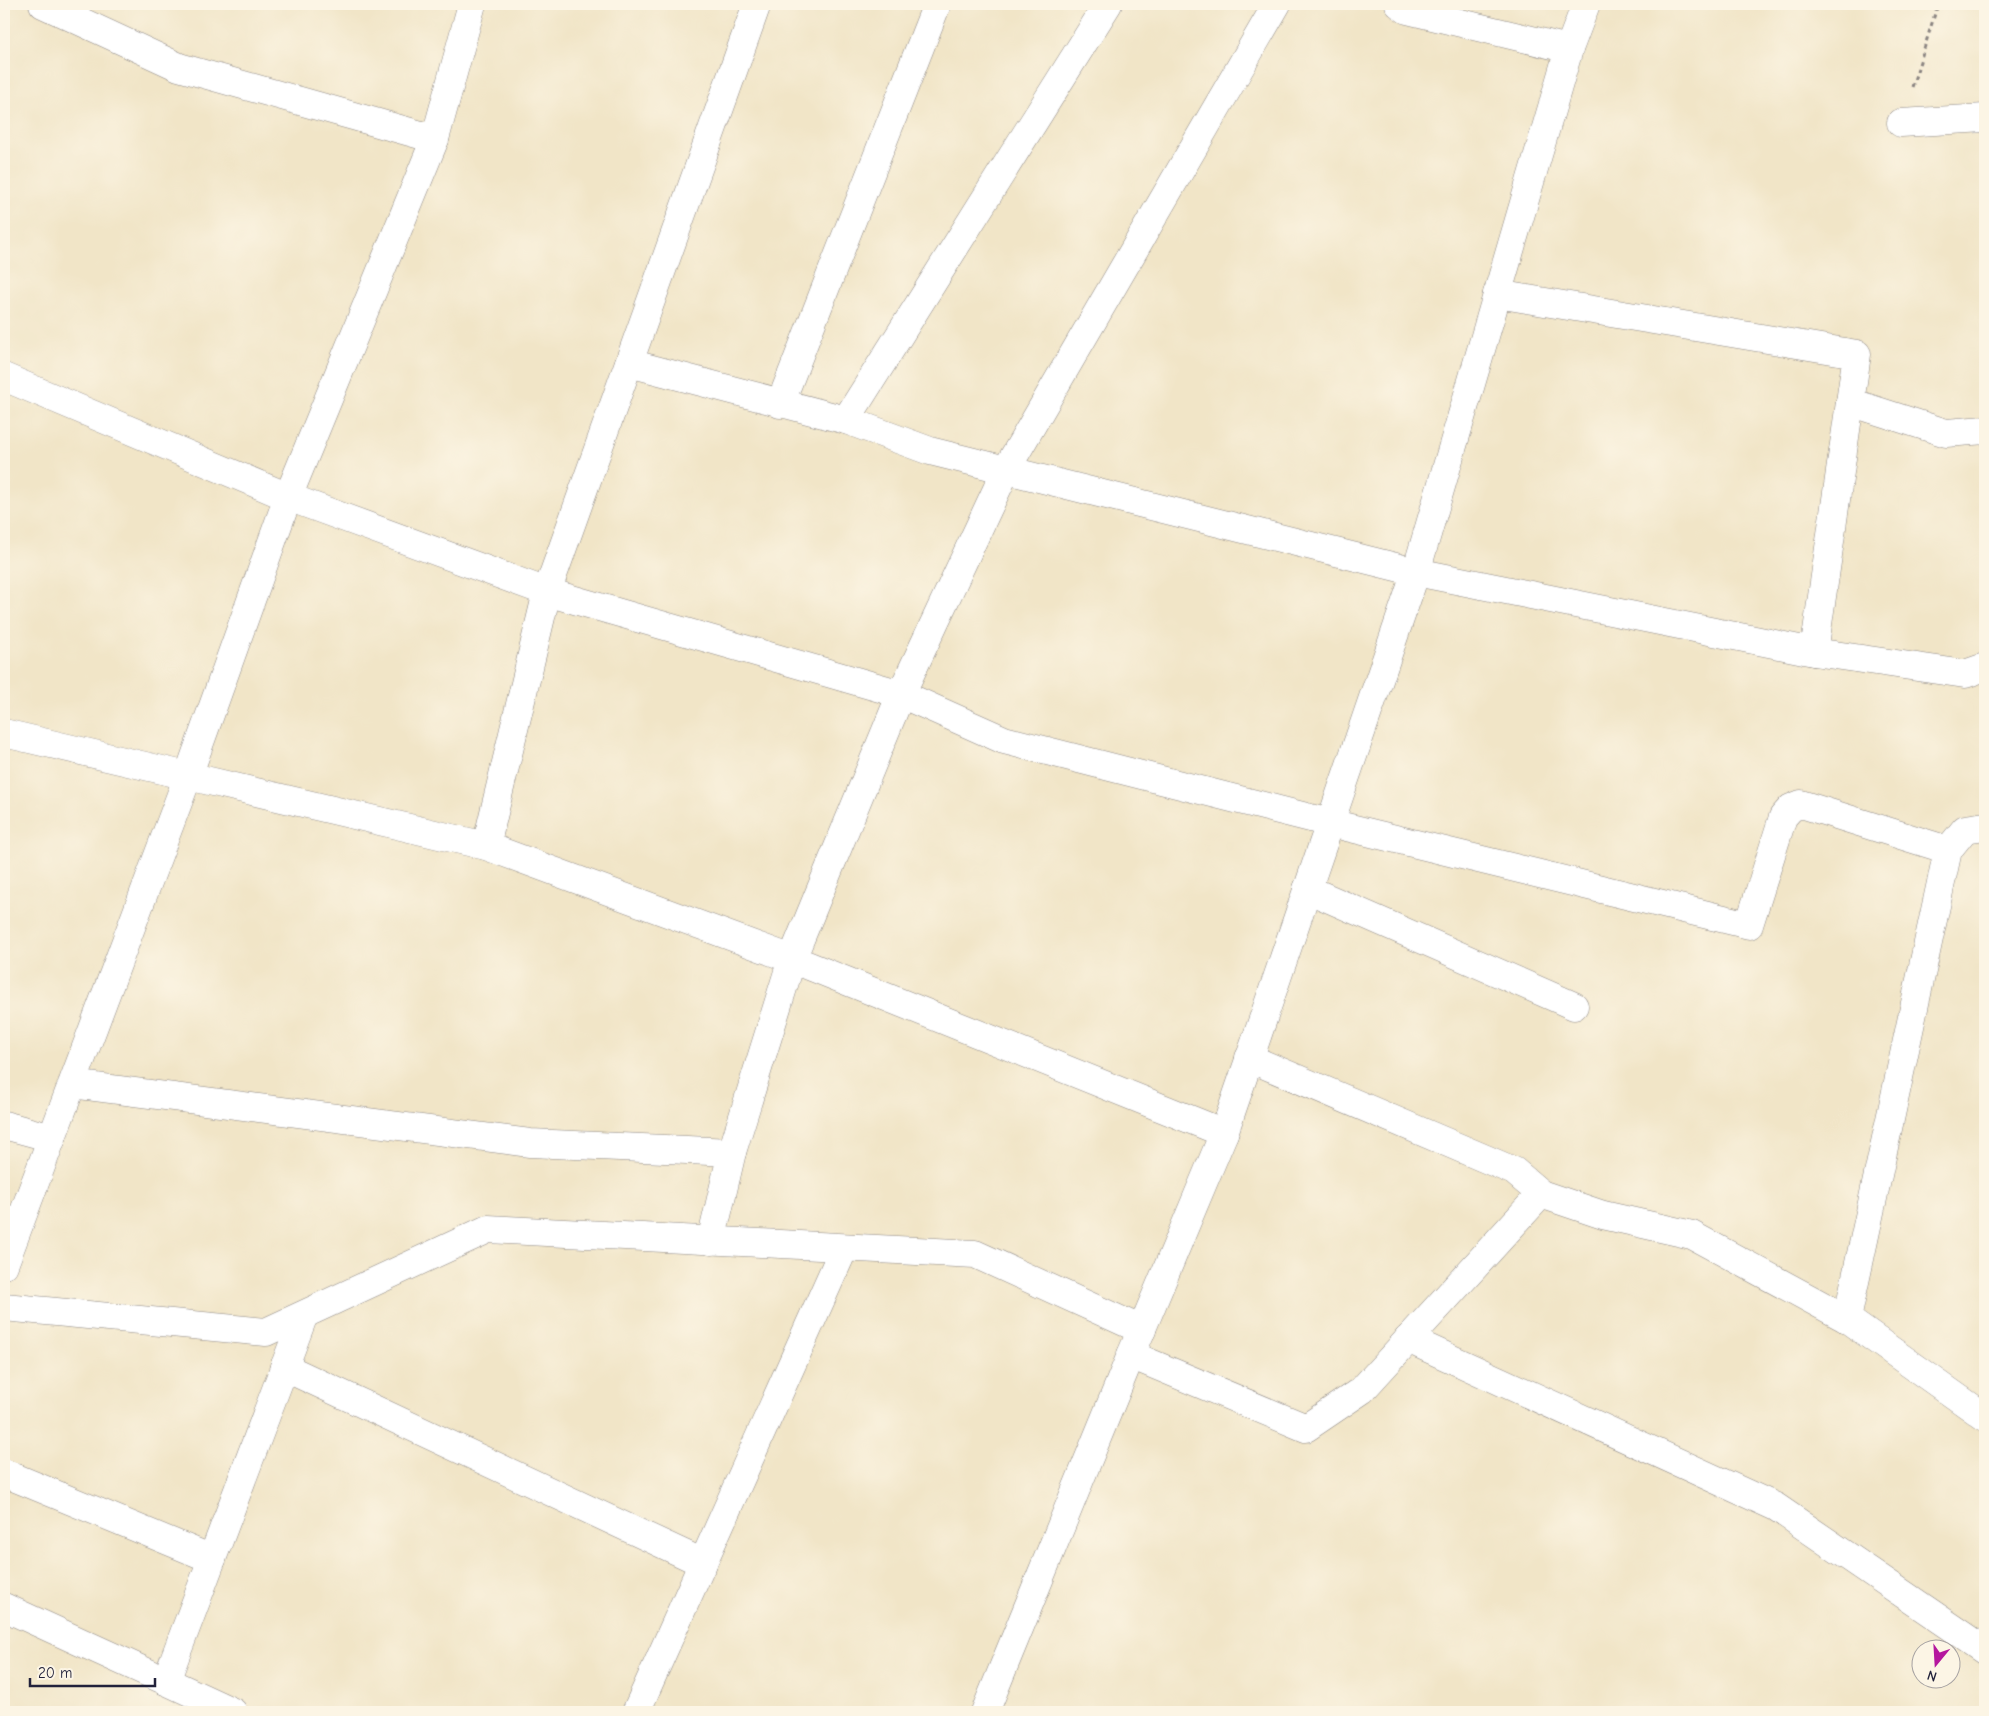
<svg xmlns="http://www.w3.org/2000/svg" width="1989" height="1716" font-family="'Comic Neue',sans-serif">
<rect width="100%" height="100%" fill="#fcf5e5"/>
<filter id="ink" filterUnits="userSpaceOnUse"><feTurbulence type="fractalNoise" baseFrequency=".02" numOctaves="2"/><feDisplacementMap in="SourceGraphic" scale="10" xChannelSelector="R" yChannelSelector="G"/><feConvolveMatrix kernelMatrix="1 2 1 2 8 2 1 2 1" color-interpolation-filters="sRGB"/></filter>
<filter id="wash" filterUnits="userSpaceOnUse"><feTurbulence type="fractalNoise" baseFrequency=".0096" numOctaves="4" result="noise"/><feDisplacementMap in="SourceGraphic" scale="20" xChannelSelector="R" yChannelSelector="G"/><feGaussianBlur stdDeviation="1.12" result="paint"/><feColorMatrix in="noise" values="0 0 0 0 0 0 0 0 0 0 0 0 0 0 0 0 0 1.4 0 .05"/><feComposite in="paint" operator="in"/></filter>
<g filter="url(#wash)">
<rect width="100%" height="100%" fill="#f1e5c7"/>
</g>
<g filter="url(#ink)">
<g fill="none" stroke-linecap="round" stroke-linejoin="round">
<g stroke="#8a8481" stroke-width="29">
<g id="minor">
<polyline points="43,4 179,67 435,139"/>
<polyline points="1108,4 846,420 930,451 1416,572 1569,49"/>
<polyline points="1277,4 1006,470 901,694 792,959 1224,1133 1416,572 1814,652 1857,354 1497,294"/>
<polyline points="1399,4 1407,10 1569,49 1586,4"/>
<polyline points="1901,123 1985,118"/>
<polyline points="629,363 846,420"/>
<polyline points="4,377 288,497 547,592 901,694 1004,740 1330,823 1749,925 1783,817 1791,808 1801,804 1948,850 1965,829 1985,826"/>
<polyline points="1850,402 1946,433 1985,430"/>
<polyline points="780,404 937,4"/>
<polyline points="1814,652 1965,674 1985,667"/>
<polyline points="4,733 188,776 288,497 435,139 472,4"/>
<polyline points="486,846 547,592 757,4"/>
<polyline points="1948,850 1847,1319 1985,1417"/>
<polyline points="1307,889 1574,1006"/>
<polyline points="1249,1058 1514,1171 1541,1194 1603,1215 1692,1235 1847,1319"/>
<polyline points="4,1125 52,1138"/>
<polyline points="1224,1133 1131,1355 1306,1428 1362,1390 1541,1194"/>
<polyline points="711,1241 732,1152"/>
<path d="M4,1265C65,1102 126,939 188,776L486,846L792,959L732,1152L530,1143L72,1084"/>
<polyline points="4,1307 266,1332 488,1229 975,1254 1142,1330"/>
<polyline points="1408,1339 1776,1507 1985,1650"/>
<polyline points="284,1367 703,1563"/>
<polyline points="4,1473 212,1559"/>
<polyline points="4,1607 166,1681 304,1315"/>
<polyline points="166,1681 233,1712"/>
<polyline points="636,1712 844,1248"/>
<polyline points="985,1712 1131,1355"/>
</g>
</g>
<polyline stroke="#8a8481" stroke-width="3" stroke-dasharray="4 4" stroke-linecap="butt" points="1912,87 1938,4"/>
<use href="#minor" stroke="#fff" stroke-width="28"/>
</g>
</g>
<rect width="1989" height="1716" fill="none" stroke="#fcf5e5" stroke-width="20"/>
<g transform="translate(1936 1664) rotate(198)"><circle r="24" fill="#fcf5e5" stroke="#a5a1a1"/>
<path d="M0-4L9 19L0 12L-9 19Z" fill="#b5179e"/>
<text y="-8" font-size="14" font-weight="bold" text-anchor="middle" fill="#22223b">N</text>
</g>
<path d="M30 1678v8h125v-8" fill="none" stroke="#22223b" stroke-width="2.5"/>
<text x="38" y="1678" font-size="15" fill="#22223b" stroke="#fcf5e5" stroke-width="4" paint-order="stroke">20 m</text>
</svg>
